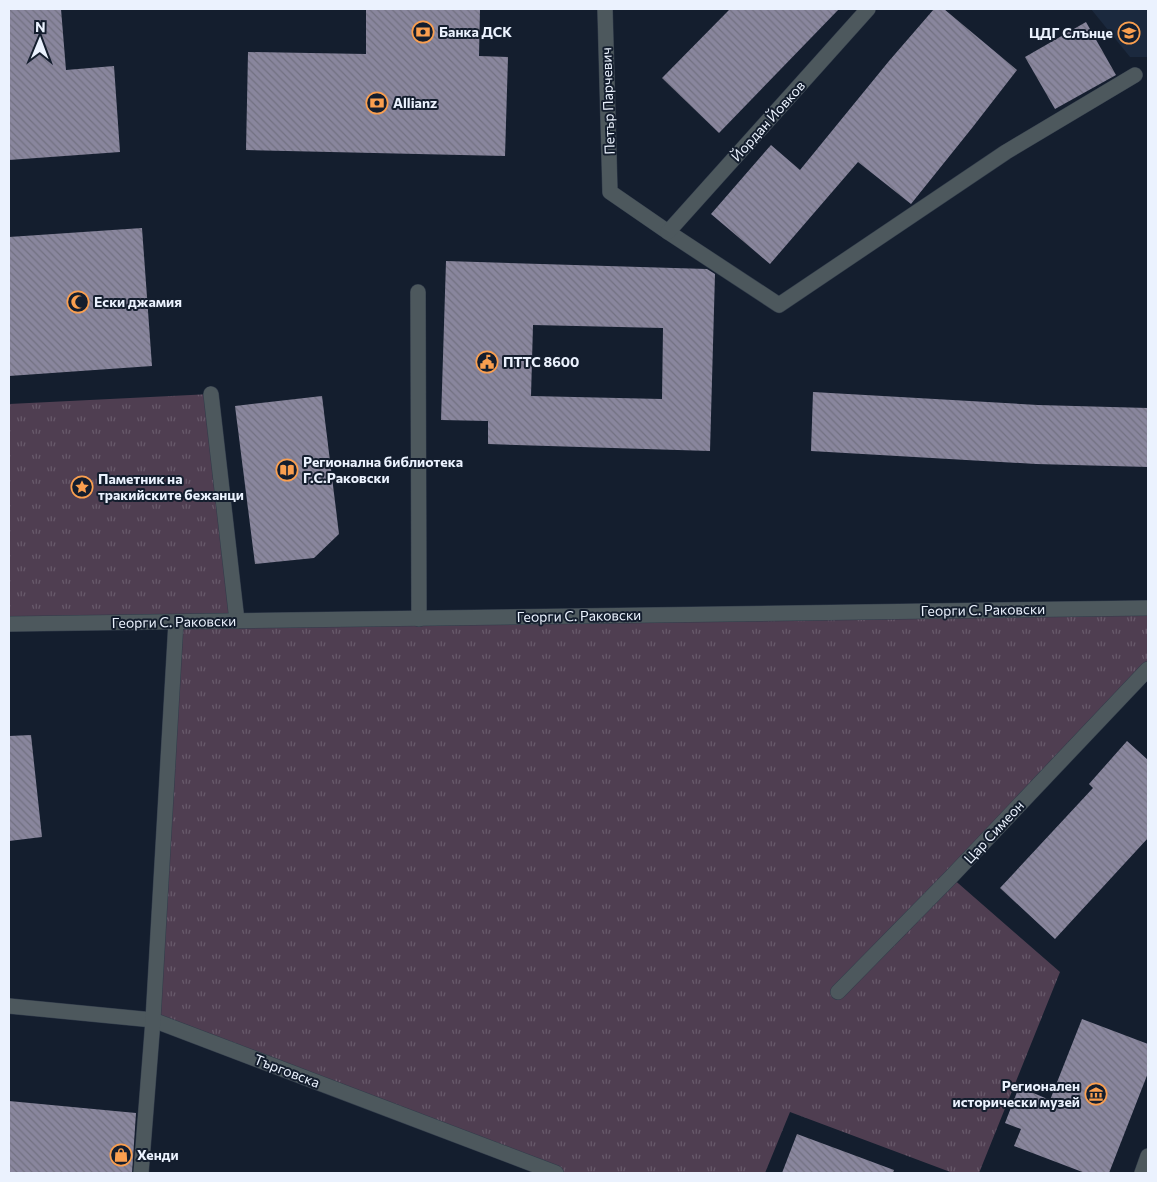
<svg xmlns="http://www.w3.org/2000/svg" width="1157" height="1182" font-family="Commissioner,sans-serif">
<defs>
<pattern id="grass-tufts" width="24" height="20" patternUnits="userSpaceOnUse" patternTransform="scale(1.25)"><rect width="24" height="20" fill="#4f3e51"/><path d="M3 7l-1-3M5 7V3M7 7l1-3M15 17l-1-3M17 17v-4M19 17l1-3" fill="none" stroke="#685a6b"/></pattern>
<pattern id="building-back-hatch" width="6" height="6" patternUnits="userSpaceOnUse" patternTransform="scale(1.25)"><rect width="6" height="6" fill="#89869d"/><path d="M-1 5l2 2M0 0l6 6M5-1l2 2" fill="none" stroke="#727181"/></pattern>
</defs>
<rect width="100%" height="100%" fill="#141e2e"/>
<polygon fill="#1b293e" points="1091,9 1148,9 1148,57 1130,57"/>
<polygon fill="url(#grass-tufts)" points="211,394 238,621 1148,608 1148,669 951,877 1060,972 979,1173 953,1173 790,1112 765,1173 556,1173 153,1020 176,622 9,624 9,404"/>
<g fill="url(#building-back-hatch)" fill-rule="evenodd">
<polygon points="9,9 61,9 66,70 114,66 120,152 9,160"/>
<polygon points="366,9 480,9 479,56 508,57 505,156 246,150 248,52 366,54"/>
<polygon points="730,9 839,9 719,133 662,78"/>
<polygon points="934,9 944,9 1017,70 972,128 911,204 858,162 770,264 711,214 771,145 800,170 889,61"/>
<polygon points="1086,22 1116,75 1055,109 1025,57"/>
<polygon points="142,228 152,366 9,376 9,237"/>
<path d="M446,261L707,269L715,274L710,451L488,444V421L441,420ZM533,325L663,328L662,399L531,396Z"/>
<polygon points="813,392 1038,405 1148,408 1148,467 1036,464 811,451"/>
<polygon points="322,396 339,534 314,558 255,564 235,406"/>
<polygon points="31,735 42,837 9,841 9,736"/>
<polygon points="1127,741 1148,760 1148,838 1055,939 1000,888 1093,788 1089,784"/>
<polygon points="1082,1019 1148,1044 1148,1073 1109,1173 1085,1173 1014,1146 1021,1129 1005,1123 1019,1087 1050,1100"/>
<polygon points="9,1101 136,1113 132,1173 9,1173"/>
<polygon points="797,1134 894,1170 893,1173 782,1173"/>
</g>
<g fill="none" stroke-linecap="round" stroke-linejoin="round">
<g stroke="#323c4b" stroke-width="16">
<g id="pedestrian">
<polyline points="418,292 419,619"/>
<polyline points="211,394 237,621"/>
<polyline points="9,624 1148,608"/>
<polyline points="838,992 951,877 1148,669"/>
<polyline points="9,1006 153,1020 556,1173"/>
<polyline points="141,1173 153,1020 176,622"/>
</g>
</g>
<g stroke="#323c4b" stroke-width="16">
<g id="minor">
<polyline points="605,9 610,192 668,232 779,305 1006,152 1135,75"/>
<polyline points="668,232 868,9"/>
<polyline points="1142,1173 1148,1156"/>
</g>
</g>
<use href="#pedestrian" stroke="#4d585d" stroke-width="15"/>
<use href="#minor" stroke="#4d585d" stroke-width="15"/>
</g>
<defs>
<g id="bank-ring" transform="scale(1.125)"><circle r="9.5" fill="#141e2e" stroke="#fa9f4f" stroke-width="1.5"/><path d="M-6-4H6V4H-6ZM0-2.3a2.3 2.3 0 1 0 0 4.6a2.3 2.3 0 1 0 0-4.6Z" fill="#fa9f4f"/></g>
<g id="school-ring" transform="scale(1.125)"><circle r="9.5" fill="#141e2e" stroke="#fa9f4f" stroke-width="1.5"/><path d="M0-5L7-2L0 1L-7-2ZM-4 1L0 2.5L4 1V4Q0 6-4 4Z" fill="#fa9f4f"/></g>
<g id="mosque-ring" transform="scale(1.125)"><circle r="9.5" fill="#141e2e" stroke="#fa9f4f" stroke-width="1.5"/><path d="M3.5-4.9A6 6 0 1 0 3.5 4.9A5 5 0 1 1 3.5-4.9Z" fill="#fa9f4f"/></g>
<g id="civic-ring" transform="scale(1.125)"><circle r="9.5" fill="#141e2e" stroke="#fa9f4f" stroke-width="1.5"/><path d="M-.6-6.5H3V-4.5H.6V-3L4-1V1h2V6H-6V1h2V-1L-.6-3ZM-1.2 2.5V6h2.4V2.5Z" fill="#fa9f4f"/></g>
<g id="library-ring" transform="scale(1.125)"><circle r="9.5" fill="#141e2e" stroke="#fa9f4f" stroke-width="1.5"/><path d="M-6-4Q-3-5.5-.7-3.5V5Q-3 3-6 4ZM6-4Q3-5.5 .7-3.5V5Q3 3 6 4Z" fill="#fa9f4f"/></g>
<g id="sight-ring" transform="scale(1.125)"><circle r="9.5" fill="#141e2e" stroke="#fa9f4f" stroke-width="1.5"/><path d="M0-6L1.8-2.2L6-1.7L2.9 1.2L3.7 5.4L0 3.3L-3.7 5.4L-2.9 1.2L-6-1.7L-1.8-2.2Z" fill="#fa9f4f"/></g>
<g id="museum-ring" transform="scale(1.125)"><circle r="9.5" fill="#141e2e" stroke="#fa9f4f" stroke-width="1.5"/><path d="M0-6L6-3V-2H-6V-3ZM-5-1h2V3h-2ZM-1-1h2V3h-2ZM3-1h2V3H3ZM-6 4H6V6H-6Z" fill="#fa9f4f"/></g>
<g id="shop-ring" transform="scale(1.125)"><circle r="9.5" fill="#141e2e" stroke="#fa9f4f" stroke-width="1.5"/><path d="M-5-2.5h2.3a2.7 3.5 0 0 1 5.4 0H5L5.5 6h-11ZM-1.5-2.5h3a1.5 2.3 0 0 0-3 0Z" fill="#fa9f4f"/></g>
</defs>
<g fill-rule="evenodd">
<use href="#bank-ring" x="423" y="32"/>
<use href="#school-ring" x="1129" y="33"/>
<use href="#bank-ring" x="377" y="103"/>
<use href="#mosque-ring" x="78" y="302"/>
<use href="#civic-ring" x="487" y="362"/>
<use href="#library-ring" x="287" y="470"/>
<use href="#sight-ring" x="82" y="487"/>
<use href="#museum-ring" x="1096" y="1094"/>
<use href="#shop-ring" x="121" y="1155"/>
</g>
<g text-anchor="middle" stroke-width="4" stroke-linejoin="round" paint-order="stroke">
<g font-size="14" font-weight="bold" fill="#ebf2fe" stroke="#141e2e" text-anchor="start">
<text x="439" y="37">Банка ДСК</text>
<text x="1113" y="38" text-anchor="end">ЦДГ Слънце</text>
<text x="393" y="108">Allianz</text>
<text x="94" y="307">Ески джамия</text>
<text x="503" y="367">ПТТС 8600</text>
<text x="303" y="467">Регионална библиотека<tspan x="303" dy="16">Г.С.Раковски</tspan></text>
<text x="98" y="484">Паметник на<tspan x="98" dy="16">тракийските бежанци</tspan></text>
<text x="1080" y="1091" text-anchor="end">Регионален<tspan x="1080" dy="16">исторически музей</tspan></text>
<text x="137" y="1160">Хенди</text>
</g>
<g font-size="14" fill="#ebf2fe" stroke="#141e2e">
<text transform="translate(608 101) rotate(-92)" y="5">Петър Парчевич</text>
<text transform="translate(768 121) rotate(-48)" y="5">Йордан Йовков</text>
<text transform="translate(983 610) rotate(-1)" y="5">Георги С. Раковски</text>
<text transform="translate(579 616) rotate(-1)" y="5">Георги С. Раковски</text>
<text transform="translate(174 622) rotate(-1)" y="5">Георги С. Раковски</text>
<text transform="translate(994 832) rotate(-47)" y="5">Цар Симеон</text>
<text transform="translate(287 1071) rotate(21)" y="5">Търговска</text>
</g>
</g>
<rect width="1157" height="1182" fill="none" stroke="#ebf2fe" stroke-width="20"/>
<g transform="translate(40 40) rotate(1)" stroke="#141e2e" stroke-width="4" paint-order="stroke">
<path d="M0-4L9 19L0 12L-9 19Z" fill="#ebf2fe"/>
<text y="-8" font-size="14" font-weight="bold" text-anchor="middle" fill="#ebf2fe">N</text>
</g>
</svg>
